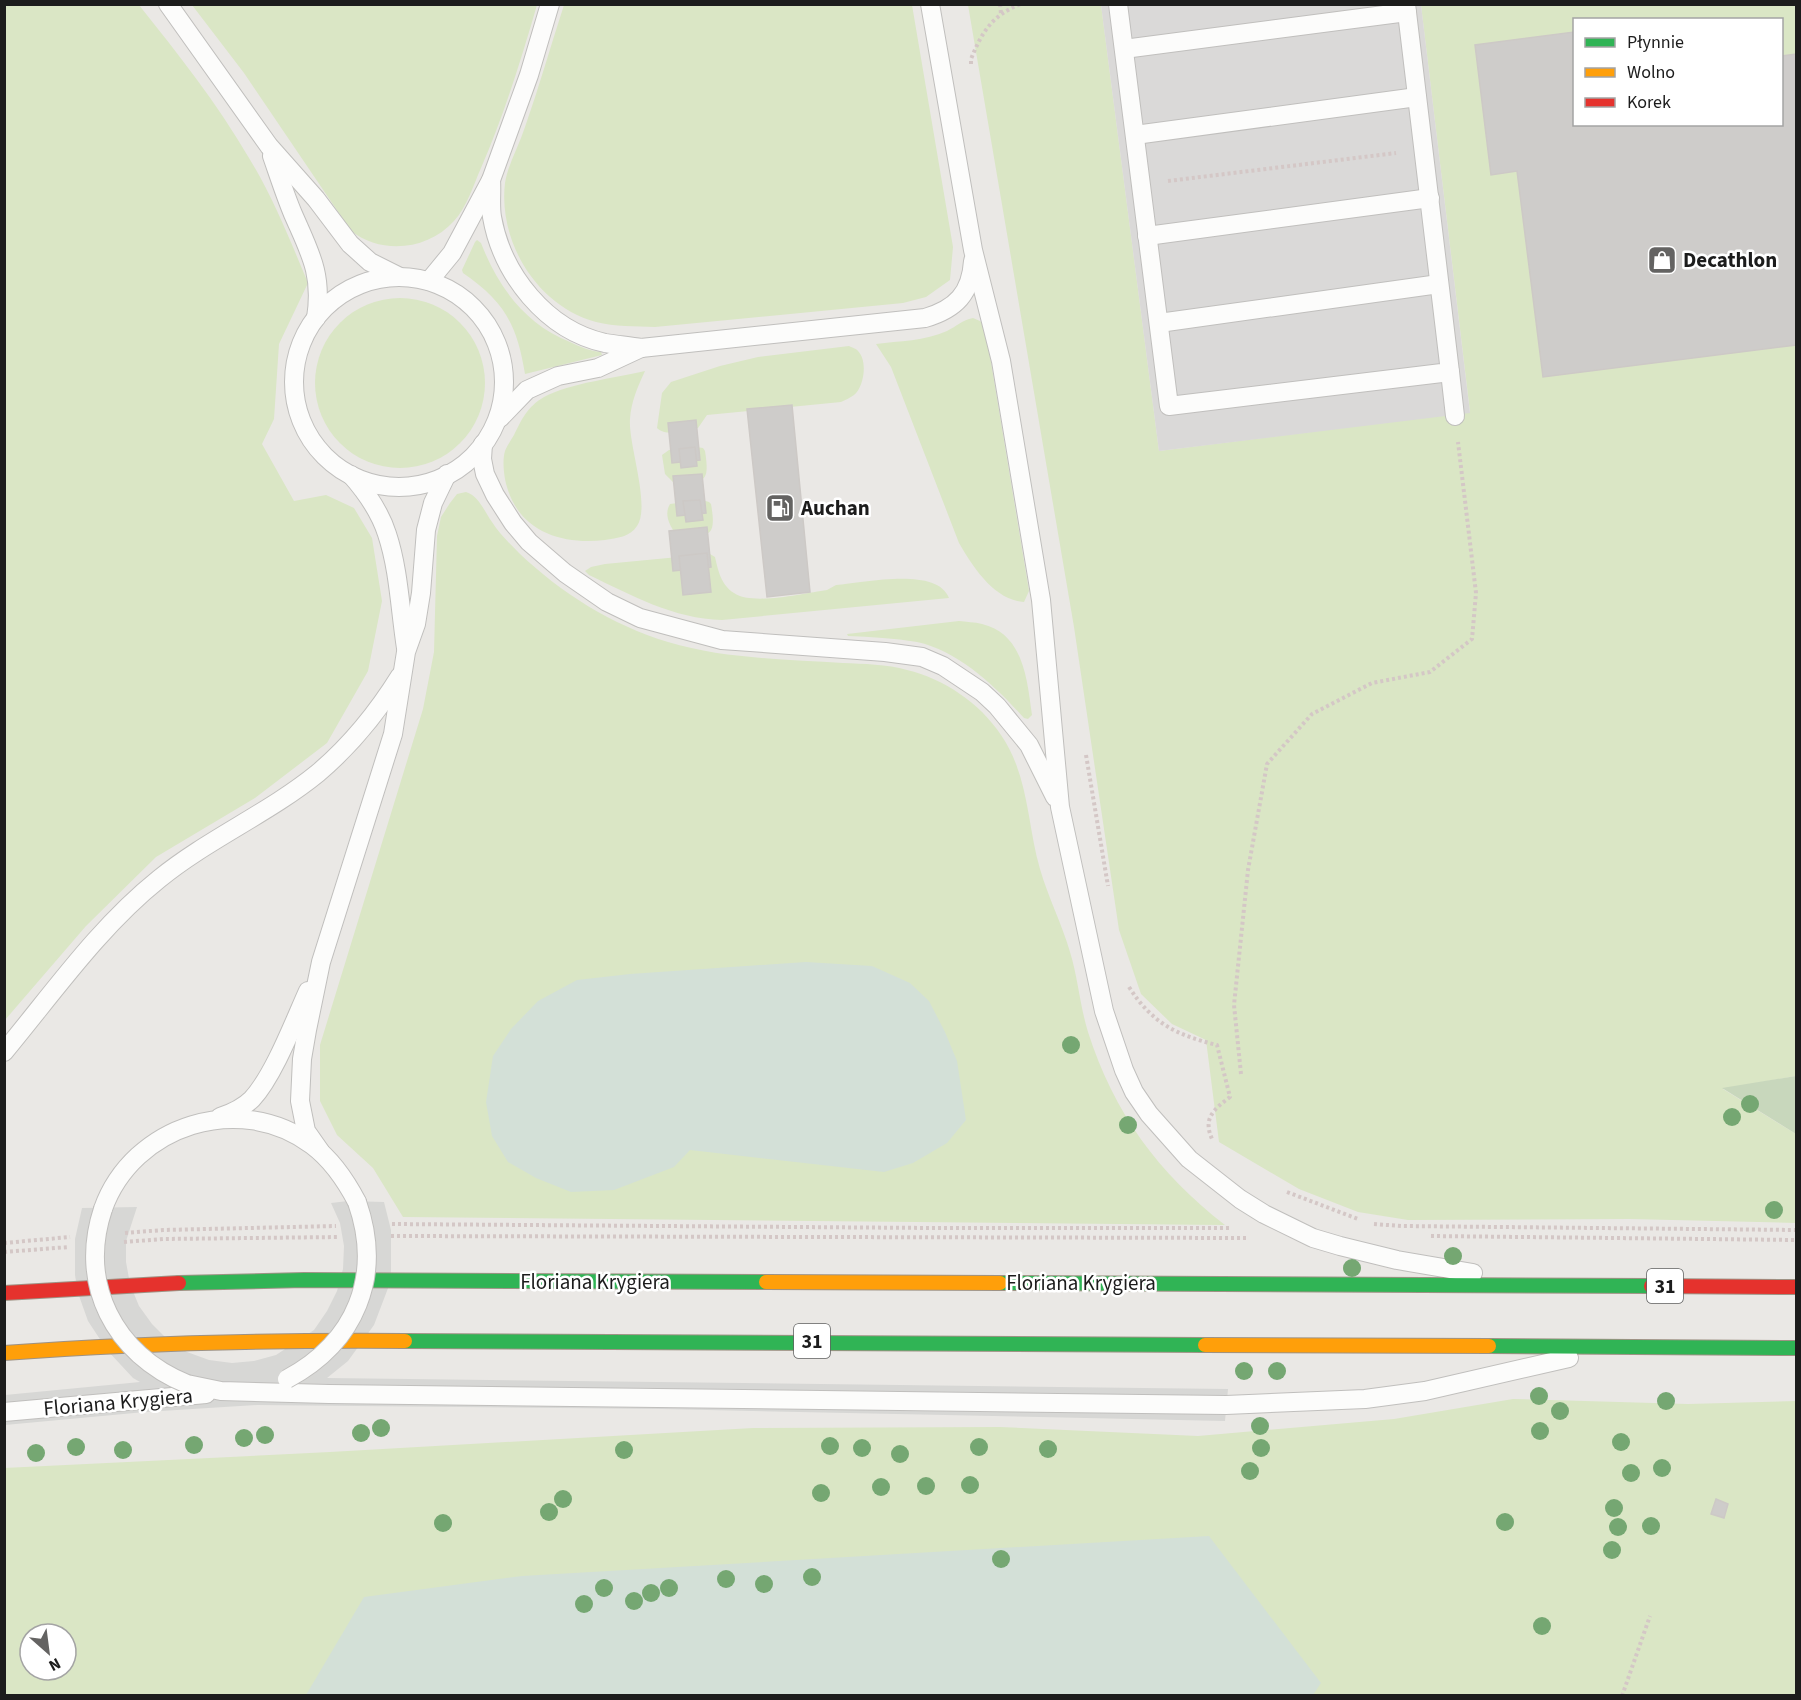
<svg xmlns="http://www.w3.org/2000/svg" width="1801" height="1700" font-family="'Source Sans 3',sans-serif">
<rect width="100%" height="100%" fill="#eae8e5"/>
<g fill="#dae6c5" fill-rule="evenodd">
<path d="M5,4L139,5C178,54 217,103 249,158C273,197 290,240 308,283L279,344L274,419L262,444L294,501L326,495L354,508L372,538L382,601L368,671L327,743L255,798L156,857L86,926L5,1020Z"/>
<path d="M192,5H537C521,60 504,115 481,168C473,186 467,207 454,221C428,250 382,255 351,231L244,73Z"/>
<path d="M564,5H912L953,247L950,280L926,297L903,303L655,327C635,326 615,327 596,322C537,306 498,242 505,183C508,164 519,146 525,127C539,87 551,45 564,5Z"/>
<path d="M968,5H1101L1159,451L1470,412L1421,5H1796V1076L1723,1089L1796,1134V1223L1630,1219L1408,1220L1358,1212L1299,1189L1219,1142L1206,1040L1172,1024L1141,994L1119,930L1074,627ZM1574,20H1782V124H1574Z"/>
<path d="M477,240L481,243C498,287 525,324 570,342C580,347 590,351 601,352L602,355L525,374C517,325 505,302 463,273L462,270L475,242Z"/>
<circle cx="400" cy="383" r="85"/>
<path d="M973,318L980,321L985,326L1029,591L1024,602C994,600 973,567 959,543L891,367L876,344C899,341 925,341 947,331C957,326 962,320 973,318Z"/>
<path d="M849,346C851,347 857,349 858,351C868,361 864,387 854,395C850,398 845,400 841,402L707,415L698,428C686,431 666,437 657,428L662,393L671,382L720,366L758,357Z"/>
<path d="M645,371C638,386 631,402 630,419C628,444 651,506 637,526C630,537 617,538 605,540C562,545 520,532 507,487C504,477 502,461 505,451C507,446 511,440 514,435C522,419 527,407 544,397C570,383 616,378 645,371Z"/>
<path d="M696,447L703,448L705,451C710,483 705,482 675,484L665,474L662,455L669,450Z"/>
<path d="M466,492C479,496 484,511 492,522C499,533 509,543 519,553C561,593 612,625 668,642C724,659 785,659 843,663C863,664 887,664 907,670C944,679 980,703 1001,735C1029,776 1027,824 1040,869C1048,897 1062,924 1070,952C1078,978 1080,1006 1088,1032C1114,1113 1158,1173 1225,1225L403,1217L373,1168L337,1135L320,1101V1045L423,709L434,652L437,536L441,517L450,503L457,494Z"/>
<path d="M702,500L709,502L711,504C718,543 705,535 675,533C669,524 664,514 670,504Z"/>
<path d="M710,554L715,557C718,570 721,585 734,593C753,606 804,593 827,590L836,585C863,583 937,566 949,598L722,620C674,619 631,595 589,575L585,571L591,567L605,564Z"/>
<path d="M959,621C966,622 975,622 982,624C1024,634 1027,680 1032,715L1028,719L1024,718C996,687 959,651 917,642C894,638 871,637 848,636L847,634Z"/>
<path d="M1513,1399L1688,1404L1796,1401V1695H5L4,1468L330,1452L753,1428L1000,1427L1198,1436L1394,1419ZM30,1634H66V1670H30Z"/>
</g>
<polygon fill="#c8d7bc" points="1796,1076 1796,1134 1722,1088"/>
<g fill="#d3e0d7">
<polygon points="806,962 872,966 910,983 929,1001 945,1032 957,1061 966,1120 947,1143 913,1163 884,1172 690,1150 674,1167 614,1190 571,1192 536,1178 508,1162 492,1136 486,1102 493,1056 511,1029 538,1001 577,980 630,974"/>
<polygon points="1209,1536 1321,1683 1313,1695 306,1695 364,1597 522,1576"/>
</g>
<polygon fill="#dad9d8" points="1101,5 1421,5 1470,413 1159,451"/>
<polygon fill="#d7d7d5" points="348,1201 384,1202 391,1230 391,1270 390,1283 374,1325 348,1361 327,1378 1228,1389 1225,1421 662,1409 257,1405 145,1412 5,1425 5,1395 140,1382 133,1378 107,1350 88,1321 78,1293 75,1275 75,1239 82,1208 137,1207 126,1241 126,1262 130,1284 139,1306 152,1324 168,1340 187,1352 209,1360 232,1363 254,1361 276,1355 314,1330 327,1311 337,1291 343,1269 344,1246 340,1223 331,1203"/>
<g fill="#ceccca" stroke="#cdc9c6" stroke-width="1.5">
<polygon points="1574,32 1574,124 1782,124 1782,56 1796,54 1796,345 1543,377 1517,171 1491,175 1475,45"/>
<polygon points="792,405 810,592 767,597 747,409"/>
<polygon points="696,420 700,460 672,463 668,423"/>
<polygon points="695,447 697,466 681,468 679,449"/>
<polygon points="702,474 706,513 677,516 673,476"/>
<polygon points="700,500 703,520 686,522 683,501"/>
<polygon points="707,527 711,567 673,571 669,531"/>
<polygon points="707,553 711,592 683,595 679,556"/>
<polygon points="1716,1499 1728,1504 1724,1518 1711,1514"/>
</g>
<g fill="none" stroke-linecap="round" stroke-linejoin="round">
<g stroke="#c0bfbd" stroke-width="20">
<g id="lane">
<polyline points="168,4 269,146 316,199 350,244 370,262 398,276"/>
<polyline points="930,4 973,250 1001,361 1041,600 1060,807 1104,1011 1124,1070 1134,1092 1149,1114 1189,1159 1240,1199 1264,1214 1313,1238 1340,1246 1397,1260 1473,1273"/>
<polyline points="1118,4 1169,406 1450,372 1406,4"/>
<polyline points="1124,49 1407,12"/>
<polyline points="1135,135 1417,97"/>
<path d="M272,156C279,176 285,195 293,214C310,253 323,274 316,318"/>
<path d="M491,180C492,192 490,205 492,217C502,274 546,330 605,343C617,345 629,346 641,348L925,318C956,309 971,293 973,261"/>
<polyline points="1147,236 1430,198"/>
<circle cx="399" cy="382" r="105"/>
<polyline points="429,281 452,253 491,180 529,75 550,4"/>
<polyline points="1159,323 1439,284"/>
<polyline points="1450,372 1455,416"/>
<polyline points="500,418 527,390 558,376 598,368 641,348"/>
<polyline points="483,444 482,459 485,474 495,495 513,523 529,542 565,573 607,602 640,618 722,640 885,652 922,657 943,666 982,692 997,706 1029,745 1055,797"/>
<path d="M351,475C366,492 380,512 387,534C399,570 400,610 406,648"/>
<path d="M4,1052C53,993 99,927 159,879C208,839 269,813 318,773C351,745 377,713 400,676"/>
<path d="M220,1117C232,1113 243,1108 252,1099C274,1075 294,1022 308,991"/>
<polyline points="320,1151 306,1131 300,1101 302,1059 307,1030 321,962 393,734 406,652 416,624 421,593 426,530 433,503 447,474"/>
<path d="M103,1209C133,1125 240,1091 312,1145C332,1160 345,1179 357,1202"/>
<polyline points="187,1384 221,1391 329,1394 1226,1405 1365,1399 1425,1391 1569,1358"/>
<polyline points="4,1412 206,1394"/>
</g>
</g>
<g stroke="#9e9284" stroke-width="16">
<g id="fast">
<polyline points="179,1283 304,1280 766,1282"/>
<polyline points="1000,1283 1651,1286"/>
<polyline points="405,1341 1205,1345"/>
<polyline points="1489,1346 1796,1348"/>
</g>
</g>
<g stroke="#9e9284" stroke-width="16">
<g id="slow">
<polyline points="766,1282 1000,1283"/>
<polyline points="1205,1345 1489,1346"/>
<path d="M4,1353C138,1343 271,1340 405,1341"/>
</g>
</g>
<g stroke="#9e9284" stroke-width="16">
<g id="jam">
<polyline points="1651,1286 1796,1287"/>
<polyline points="4,1293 179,1283"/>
</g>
</g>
<g stroke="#d4c7c6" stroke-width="4" stroke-dasharray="3 3" stroke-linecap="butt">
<polyline points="1000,4 1001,14"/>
<path d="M971,64V59C982,32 992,15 1021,4"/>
<polyline points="1168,181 1396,153"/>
<polyline points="1086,755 1108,886"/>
<path d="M1129,987C1152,1023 1176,1035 1217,1045L1230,1097C1213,1110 1202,1119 1213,1141"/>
<polyline points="1241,1074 1234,1005 1248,870 1267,764 1312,714 1372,683 1430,672 1472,639 1476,593 1458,442"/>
<polyline points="1287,1192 1358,1219"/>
<polyline points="392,1224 931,1228 1230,1228"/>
<polyline points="1374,1224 1401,1226 1796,1230"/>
<polyline points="125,1233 163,1230 336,1226"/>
<polyline points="391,1236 1248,1238"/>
<polyline points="1431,1236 1796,1240"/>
<polyline points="124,1242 163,1239 339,1237"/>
<polyline points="4,1243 70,1237"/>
<polyline points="4,1252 69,1247"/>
<polyline points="1622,1696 1650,1616"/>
</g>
<use href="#lane" stroke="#fcfcfb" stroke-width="18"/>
<use href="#fast" stroke="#30b455" stroke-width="14"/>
<use href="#slow" stroke="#ff9f0a" stroke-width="14"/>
<use href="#jam" stroke="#e5322d" stroke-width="14"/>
<g stroke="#c0bfbd" stroke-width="20" stroke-linecap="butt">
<g id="lane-bridge">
<path d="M103,1209C78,1284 114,1354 187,1384"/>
<path d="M287,1379C356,1342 383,1276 357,1202"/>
</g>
</g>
<use href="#lane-bridge" stroke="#fcfcfb" stroke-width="18"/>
</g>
<g fill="#75a772">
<circle cx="1071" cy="1045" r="9"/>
<circle cx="1750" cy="1104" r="9"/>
<circle cx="1732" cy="1117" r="9"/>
<circle cx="1128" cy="1125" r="9"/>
<circle cx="1774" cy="1210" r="9"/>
<circle cx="1453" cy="1256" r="9"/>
<circle cx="1352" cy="1268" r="9"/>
<circle cx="1244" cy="1371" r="9"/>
<circle cx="1277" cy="1371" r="9"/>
<circle cx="1539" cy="1396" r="9"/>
<circle cx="1666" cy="1401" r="9"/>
<circle cx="1560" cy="1411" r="9"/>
<circle cx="1260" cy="1426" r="9"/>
<circle cx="381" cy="1428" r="9"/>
<circle cx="1540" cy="1431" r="9"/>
<circle cx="361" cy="1433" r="9"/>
<circle cx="265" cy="1435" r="9"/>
<circle cx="244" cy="1438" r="9"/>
<circle cx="1621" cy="1442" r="9"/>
<circle cx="194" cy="1445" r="9"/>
<circle cx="830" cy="1446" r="9"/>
<circle cx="76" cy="1447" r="9"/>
<circle cx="979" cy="1447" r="9"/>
<circle cx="862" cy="1448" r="9"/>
<circle cx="1261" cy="1448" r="9"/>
<circle cx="1048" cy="1449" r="9"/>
<circle cx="123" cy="1450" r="9"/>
<circle cx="624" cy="1450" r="9"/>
<circle cx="36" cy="1453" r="9"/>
<circle cx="900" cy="1454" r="9"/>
<circle cx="1662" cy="1468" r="9"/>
<circle cx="1250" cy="1471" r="9"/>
<circle cx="1631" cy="1473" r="9"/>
<circle cx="970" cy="1485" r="9"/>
<circle cx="926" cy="1486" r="9"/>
<circle cx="881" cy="1487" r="9"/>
<circle cx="821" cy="1493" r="9"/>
<circle cx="563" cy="1499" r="9"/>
<circle cx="1614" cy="1508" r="9"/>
<circle cx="549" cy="1512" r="9"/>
<circle cx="1505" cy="1522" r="9"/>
<circle cx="443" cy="1523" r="9"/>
<circle cx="1651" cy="1526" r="9"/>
<circle cx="1618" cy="1527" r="9"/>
<circle cx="1612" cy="1550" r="9"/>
<circle cx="1001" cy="1559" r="9"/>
<circle cx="812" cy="1577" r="9"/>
<circle cx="726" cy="1579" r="9"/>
<circle cx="764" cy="1584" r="9"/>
<circle cx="604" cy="1588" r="9"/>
<circle cx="669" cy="1588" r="9"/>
<circle cx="651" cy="1593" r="9"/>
<circle cx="634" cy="1601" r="9"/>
<circle cx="584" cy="1604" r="9"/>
<circle cx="1542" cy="1626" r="9"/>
</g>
<defs>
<g id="shop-square" transform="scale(1.5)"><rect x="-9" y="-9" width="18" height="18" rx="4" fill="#646362" stroke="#fff"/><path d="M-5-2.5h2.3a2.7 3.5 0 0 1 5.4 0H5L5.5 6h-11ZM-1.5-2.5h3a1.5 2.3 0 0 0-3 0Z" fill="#fff"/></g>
<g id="fuel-square" transform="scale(1.5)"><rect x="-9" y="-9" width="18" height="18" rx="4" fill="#646362" stroke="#fff"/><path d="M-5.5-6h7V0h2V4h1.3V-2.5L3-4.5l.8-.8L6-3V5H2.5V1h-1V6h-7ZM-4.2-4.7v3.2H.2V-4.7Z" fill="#fff"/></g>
</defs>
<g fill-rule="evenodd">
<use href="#shop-square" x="1662" y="260"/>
<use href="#fuel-square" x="780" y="508"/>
</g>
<g text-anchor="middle" stroke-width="5" stroke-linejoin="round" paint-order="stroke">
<g fill="#fff" stroke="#606060" stroke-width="1.5">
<rect x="1647" y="1269" width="36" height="34" rx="4.5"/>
<rect x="794" y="1324" width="36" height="34" rx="4.5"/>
</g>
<g font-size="20" font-weight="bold" fill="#1c1c1c">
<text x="1665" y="1293">31</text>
<text x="812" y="1348">31</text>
</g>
<g font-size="21" font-weight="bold" fill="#1c1c1c" stroke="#fff" text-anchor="start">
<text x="1683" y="267">Decathlon</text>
<text x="801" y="515">Auchan</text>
</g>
<g font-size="21" fill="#1c1c1c" stroke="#fff">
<text x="595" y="1289">Floriana Krygiera</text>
<text x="1081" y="1290">Floriana Krygiera</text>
<text transform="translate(118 1402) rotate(-5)" y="7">Floriana Krygiera</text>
</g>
</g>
<rect width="1801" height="1700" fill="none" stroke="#1c1c1c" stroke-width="12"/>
<rect x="1573" y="18" width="210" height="108" fill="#ffffff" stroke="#a4a4a4" stroke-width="1.5"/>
<rect x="1585" y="38" width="30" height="9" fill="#30b455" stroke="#a4a4a4" stroke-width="1.5"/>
<text x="1627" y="48" font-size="18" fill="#1c1c1c">Płynnie</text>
<rect x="1585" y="68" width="30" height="9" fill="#ff9f0a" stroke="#a4a4a4" stroke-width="1.5"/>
<text x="1627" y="78" font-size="18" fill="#1c1c1c">Wolno</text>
<rect x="1585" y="98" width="30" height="9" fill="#e5322d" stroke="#a4a4a4" stroke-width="1.5"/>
<text x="1627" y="108" font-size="18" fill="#1c1c1c">Korek</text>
<g transform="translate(48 1652) rotate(152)"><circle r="28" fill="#ffffff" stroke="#a4a4a4" stroke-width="1.5"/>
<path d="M0-4.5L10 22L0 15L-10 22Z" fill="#646362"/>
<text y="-9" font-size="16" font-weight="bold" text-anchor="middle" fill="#1c1c1c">N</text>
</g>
</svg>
